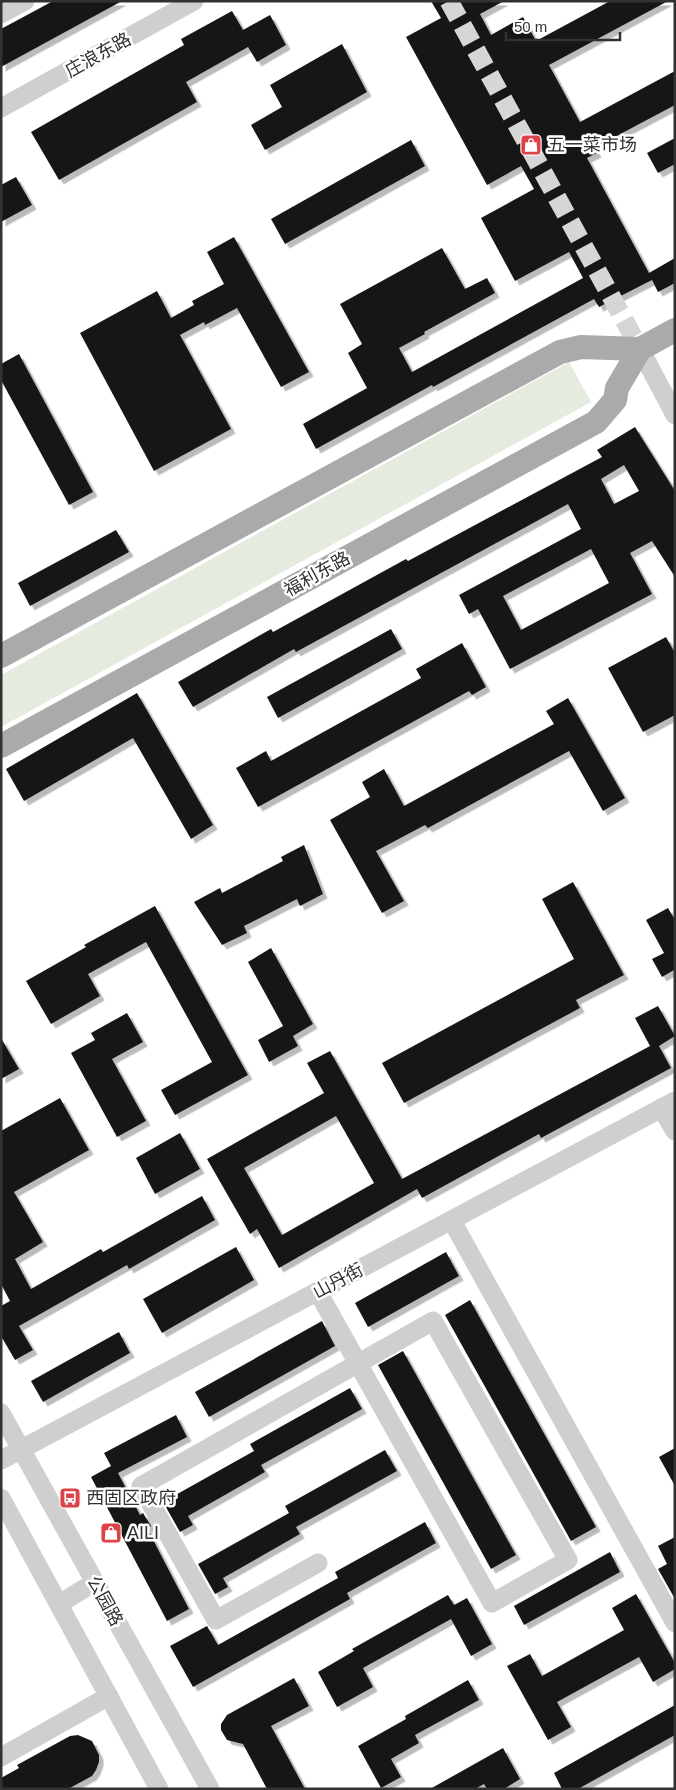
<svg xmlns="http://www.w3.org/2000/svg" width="676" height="1790" font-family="Helvetica,'Noto Sans SC',sans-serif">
<defs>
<filter id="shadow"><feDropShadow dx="4.5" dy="4.5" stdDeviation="0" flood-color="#0004"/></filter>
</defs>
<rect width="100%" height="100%" fill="#fff"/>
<polygon fill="#e5ebdf" points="569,362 591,402 1,727 1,675"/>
<g fill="#191919" fill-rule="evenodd" filter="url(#shadow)">
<polygon points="53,1 122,1 1,67 1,29"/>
<polygon points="431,1 504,1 480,14 491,35 523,17 536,41 610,1 668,1 549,65 580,122 675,71 675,105 594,148 597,153 587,158 649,273 675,258 675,283 658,292 652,280 599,307 594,299 433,387 432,385 316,449 303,424 367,388 348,353 362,344 340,304 442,248 465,289 487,278 495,293 424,332 425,334 399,348 412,372 583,278 569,252 515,281 481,218 534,189 521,166 487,185 406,37 441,18"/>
<polygon points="232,11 243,30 270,15 286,45 257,62 248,47 186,82 197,102 59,180 31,132 184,45 181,39"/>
<polygon points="342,44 367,92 265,150 251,125 282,107 270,85"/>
<polygon points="675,138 675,164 658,173 647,153"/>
<polygon points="411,140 425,166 285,244 271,219"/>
<polygon points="16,177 32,205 1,222 1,185"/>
<polygon points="234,237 309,372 281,387 237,308 205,325 204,322 180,335 231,429 154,471 80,333 157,291 171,318 194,305 192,301 224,284 207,252"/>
<polygon points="19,354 93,492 69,505 1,380 1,364"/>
<path d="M635,427L675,491V577L652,541L630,553L652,594L510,669L478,609L469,614L459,595L581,529L568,504L296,652L294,649L193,707L178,682L271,629L273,632L406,559L408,561L602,457L597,450ZM624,465L639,491L614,504L601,479ZM591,549L609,583L521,630L503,596Z"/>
<polygon points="116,530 129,552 30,606 18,583"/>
<polygon points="391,629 402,649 278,718 267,697"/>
<polygon points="666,637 675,653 675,715 643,732 608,668"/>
<polygon points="462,643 486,687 472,695 469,691 258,807 236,768 266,751 271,761 421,678 416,669"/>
<polygon points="137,693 213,825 191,839 133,738 24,801 6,769"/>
<polygon points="568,698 625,798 603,811 569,751 428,828 425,825 376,851 404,901 382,913 330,820 370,797 362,782 384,769 404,806 554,724 546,711"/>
<polygon points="304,845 323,894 300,906 297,899 244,926 247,933 222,945 194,902 220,888 222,893 283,861 281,857"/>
<polygon points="573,882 624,975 576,1000 580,1008 404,1103 382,1063 574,959 542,899"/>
<polygon points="155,906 248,1075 175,1115 161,1090 212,1062 146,942 88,974 100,996 51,1024 26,981 86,947 84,945"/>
<polygon points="668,908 675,920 675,972 674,970 662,977 652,959 664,953 646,920"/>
<polygon points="271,948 313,1024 293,1036 298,1046 269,1062 258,1040 283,1026 248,962"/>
<path d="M658,1006L675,1036L659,1046L671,1068L541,1138L539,1134L422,1198L417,1189L279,1268L257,1229L250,1234L207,1159L324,1093L307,1063L330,1051L402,1179L650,1046L635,1018ZM336,1116L374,1183L282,1235L244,1168Z"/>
<polygon points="127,1013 143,1042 112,1059 146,1121 117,1137 71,1053 95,1040 91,1033"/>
<polygon points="1,1038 19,1069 1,1079"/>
<polygon points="60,1098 89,1150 14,1192 43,1242 15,1259 31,1289 101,1249 103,1252 202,1196 215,1220 129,1269 127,1265 19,1326 33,1350 15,1360 1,1336 1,1306 10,1301 1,1284 1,1131"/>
<polygon points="180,1133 200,1169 155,1194 136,1158"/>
<polygon points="236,1247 254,1280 162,1333 143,1299"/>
<polygon points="446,1252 459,1276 368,1327 355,1303"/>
<polygon points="470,1300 596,1527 571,1541 445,1315"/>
<polygon points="322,1321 335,1346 209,1417 195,1392"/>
<polygon points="119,1332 130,1353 43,1402 31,1381"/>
<polygon points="403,1351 516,1555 491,1569 378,1365"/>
<polygon points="350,1388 362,1409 261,1465 265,1472 188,1516 193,1525 180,1532 163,1502 254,1451 250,1444"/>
<polygon points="176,1415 187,1437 118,1473 140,1515 143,1513 151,1526 147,1528 189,1609 167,1621 91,1477 111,1466 104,1453"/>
<polygon points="675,1448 675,1486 659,1457"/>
<polygon points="385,1450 397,1471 296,1527 300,1534 223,1578 228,1587 215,1594 198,1564 289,1513 285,1506"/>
<polygon points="425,1522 436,1543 347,1593 350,1599 193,1687 170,1646 207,1626 218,1645 338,1578 335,1572"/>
<polygon points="675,1537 675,1599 658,1569 667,1564 658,1546"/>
<polygon points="610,1552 620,1572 524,1625 514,1606"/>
<polygon points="636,1594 675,1663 675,1669 653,1682 639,1657 557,1702 571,1727 548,1740 507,1666 530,1654 542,1676 624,1630 612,1608"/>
<polygon points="448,1595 454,1605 467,1598 492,1644 471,1656 451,1619 363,1668 373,1687 337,1707 318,1672 354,1651 352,1649"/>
<polygon points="294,1678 309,1706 271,1726 305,1789 267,1789 243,1744 227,1740 221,1730 221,1724 227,1715"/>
<polygon points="468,1680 479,1700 415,1735 419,1743 391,1759 401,1777 381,1788 358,1746 406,1719 405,1716"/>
<polygon points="675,1705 675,1735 578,1789 562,1789 554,1773"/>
<polygon points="78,1735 92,1741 99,1755 99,1762 96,1770 92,1776 68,1789 1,1789 1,1778 19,1768 17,1765 70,1736"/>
<polygon points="503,1748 520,1779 504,1789 487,1789 484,1784 475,1789 430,1789"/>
</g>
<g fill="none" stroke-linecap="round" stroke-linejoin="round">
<polyline stroke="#d6d6d6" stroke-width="19" stroke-dasharray="19 9" stroke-linecap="butt" points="449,1 640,349"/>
<g stroke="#cfcfcf" stroke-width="19">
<polyline points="1,14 25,1"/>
<polyline points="1,108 194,1"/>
<polyline points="640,349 675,415"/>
<polyline points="661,1108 675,1131"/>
<polyline points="452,1221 675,1623"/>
<polyline points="1,1413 210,1789"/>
<polyline points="1,1460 675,1101"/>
<polyline points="1,1498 159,1789"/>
<polyline points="318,1563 216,1620 141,1486 433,1321 568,1560 492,1603 318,1292"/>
<polyline points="59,1604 95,1582"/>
<polyline points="1,1757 109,1696"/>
</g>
<g stroke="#aaa" stroke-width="24">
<polyline points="1,656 560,352 581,347 640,349 675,330"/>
<polyline points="1,746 596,422 615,400 617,388 640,349"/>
</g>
</g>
<defs>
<g id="shop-square" transform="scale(1.125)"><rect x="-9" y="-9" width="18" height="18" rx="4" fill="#db4348" stroke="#fff"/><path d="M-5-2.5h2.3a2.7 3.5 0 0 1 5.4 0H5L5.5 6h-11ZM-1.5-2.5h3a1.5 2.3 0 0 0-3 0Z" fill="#fff"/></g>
<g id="bus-square" transform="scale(1.125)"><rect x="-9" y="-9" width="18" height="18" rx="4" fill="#db4348" stroke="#fff"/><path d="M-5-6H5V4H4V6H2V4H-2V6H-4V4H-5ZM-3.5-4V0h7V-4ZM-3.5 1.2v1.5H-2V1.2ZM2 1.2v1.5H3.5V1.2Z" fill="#fff"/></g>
</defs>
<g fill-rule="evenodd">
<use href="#shop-square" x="531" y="145"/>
<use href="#bus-square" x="70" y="1498"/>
<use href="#shop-square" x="111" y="1533"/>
</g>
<g text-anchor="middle" stroke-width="5" stroke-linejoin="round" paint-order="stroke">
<g font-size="18" fill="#323232" stroke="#fff">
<text transform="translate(98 55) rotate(-29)" y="6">庄浪东路</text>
<text transform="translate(317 574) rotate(-29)" y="6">福利东路</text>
<text transform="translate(338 1281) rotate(-28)" y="6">山丹街</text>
<text transform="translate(105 1601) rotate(61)" y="6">公园路</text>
</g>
<g font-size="18" fill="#323232" stroke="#fff" text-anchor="start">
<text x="547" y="151">五一菜市场</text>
<text x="86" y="1504">西固区政府</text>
<text x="127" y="1539">AILI</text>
</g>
</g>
<rect width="676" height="1790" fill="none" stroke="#323232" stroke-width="5"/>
<path d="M506 32v8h114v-8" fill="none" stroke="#323232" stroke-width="2.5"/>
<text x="514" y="32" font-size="15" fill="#323232" stroke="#ffffff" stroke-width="4" paint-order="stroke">50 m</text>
</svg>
